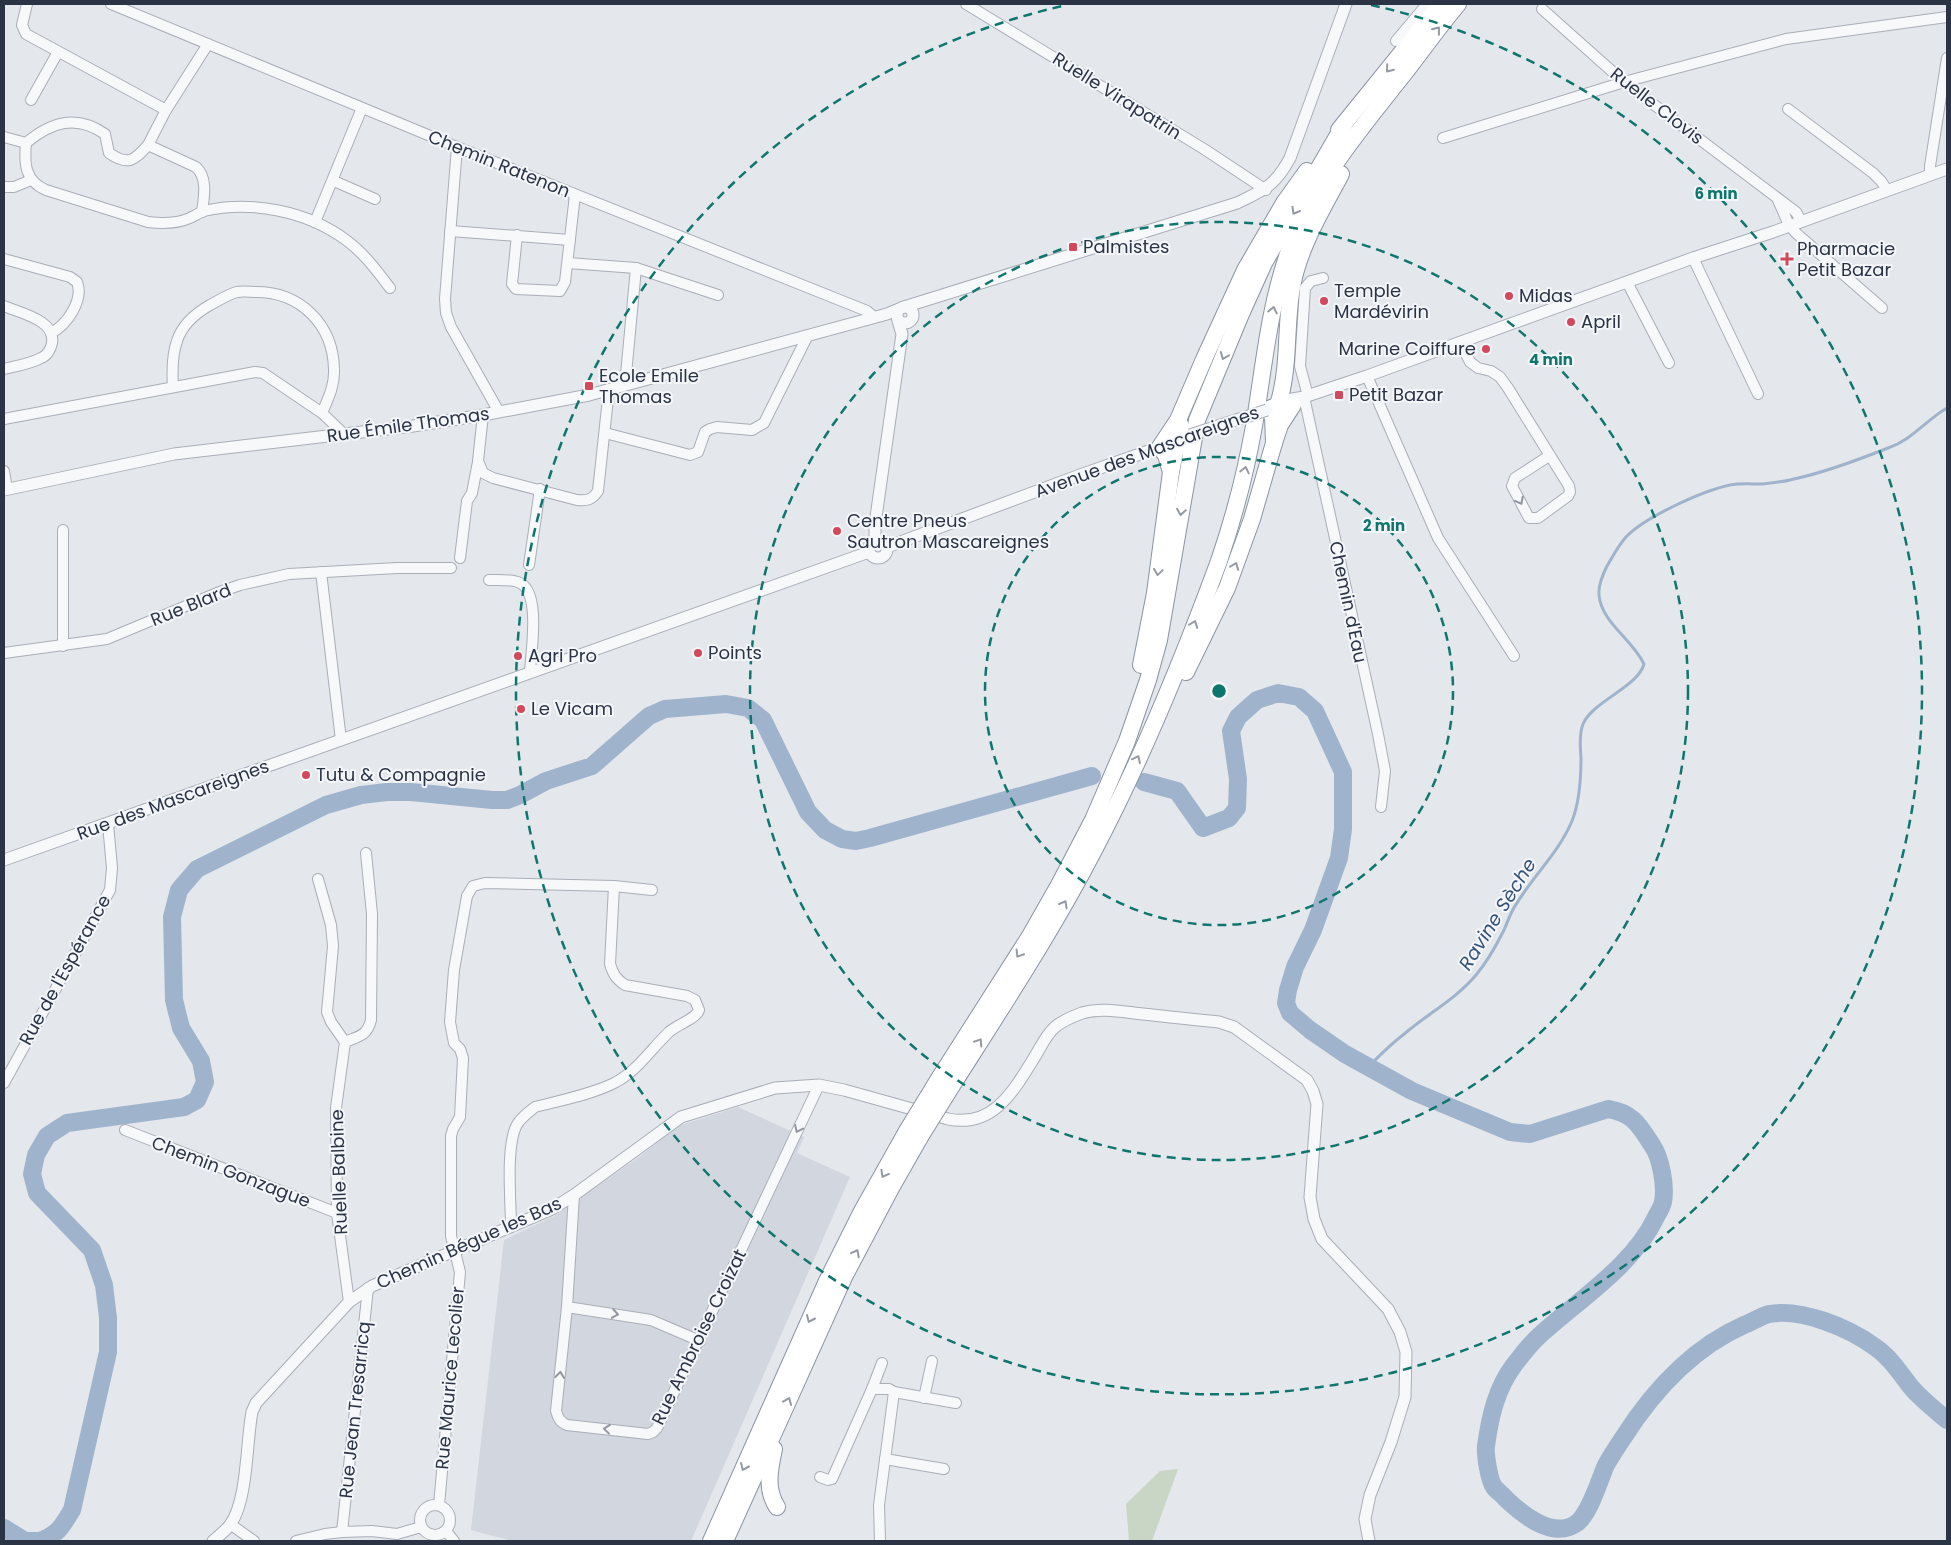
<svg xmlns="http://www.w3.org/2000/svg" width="1951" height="1545" font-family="Poppins,sans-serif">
<rect width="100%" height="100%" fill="#e4e7ec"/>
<polygon fill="#d2d6de" points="738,1107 804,1137 797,1153 850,1177 691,1541 513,1541 471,1530 504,1240 554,1216 639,1157 678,1126"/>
<polygon fill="#c9d6c5" points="1178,1469 1152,1541 1129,1541 1126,1504 1160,1471"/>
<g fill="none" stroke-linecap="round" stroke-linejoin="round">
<path stroke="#9fb4cc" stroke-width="3" d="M1369,1066C1380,1055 1391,1044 1403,1035C1427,1014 1455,1000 1476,975C1488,961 1496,946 1504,930C1508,921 1511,911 1517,903C1534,875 1559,852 1572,821C1580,801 1581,779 1581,758C1580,747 1579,734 1583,724C1593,701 1638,687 1644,664C1633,640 1601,622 1599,595C1598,585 1603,574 1607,566C1613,556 1618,546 1626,537C1645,517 1702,491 1730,485C1740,483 1751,484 1761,484C1771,483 1784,482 1794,479C1826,472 1858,460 1888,448C1912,440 1926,420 1947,408"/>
<g stroke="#9fb4cc" stroke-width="18">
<path d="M1144,782L1177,791L1203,828L1229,818L1237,808L1238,779L1231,731L1238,717L1257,700L1278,693L1299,697L1315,711L1343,772V829L1339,858L1313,930L1295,967L1288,990L1286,1003L1290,1013L1310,1030L1345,1054L1412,1091L1510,1132L1530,1134L1608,1109C1633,1113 1639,1125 1652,1145C1661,1158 1666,1186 1663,1202C1662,1207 1658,1213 1656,1217C1633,1266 1578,1300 1539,1336C1530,1344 1522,1355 1514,1365C1496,1389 1490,1417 1486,1446C1485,1454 1489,1480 1494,1487C1497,1491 1503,1495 1506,1499C1523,1515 1553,1540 1577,1523C1590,1513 1599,1481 1606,1465C1611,1456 1617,1447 1623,1438C1653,1391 1692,1348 1744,1325C1752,1322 1761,1316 1769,1314C1802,1308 1849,1328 1875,1347C1890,1357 1900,1373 1911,1387C1921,1399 1935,1410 1947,1420"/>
<polyline points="4,1528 25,1541 38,1541"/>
<path d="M40,1541C59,1534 62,1526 72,1510L108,1352V1318L104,1285L92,1250L37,1193L32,1174L36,1155L47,1136L67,1123L184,1107L197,1100L205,1082L201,1061L181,1028L174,1000L172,917L179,890L197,869L326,805L361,795L387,792H411L492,800H507L520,795L546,781L592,766L649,716L665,709L726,704L748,708L763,720L808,812L825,830L842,839L856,841L870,838L1092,776"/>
</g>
<g stroke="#a9aeb7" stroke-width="12">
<g id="minor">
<polyline points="27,4 22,25 26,34 166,110"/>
<polyline points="111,4 457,147 867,311 874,317"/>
<polyline points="966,4 1204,149 1266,190"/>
<polyline points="1542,9 1624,82 1796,212 1801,221"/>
<polyline points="1396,41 1427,4"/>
<polyline points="31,100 58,52"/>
<polyline points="1788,109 1873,173 1881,181 1887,190"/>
<path d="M4,137L26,143C51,122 76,114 105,134L109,153C128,166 134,161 148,145L196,167C208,178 204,197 202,212"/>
<polyline points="1443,138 1624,82 1786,39 1947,17"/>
<path d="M26,143C24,164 25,181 46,190L148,222C163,224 176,224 190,218C194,216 199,213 204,211C251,200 307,211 346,240C364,253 377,271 390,288"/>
<polyline points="148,145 166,110 208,44"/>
<polyline points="457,147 445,299 446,313 451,327 499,412"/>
<polyline points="1930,175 1930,166 1947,58"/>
<polyline points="334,181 375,199"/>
<polyline points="4,187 14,187 31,180"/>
<polyline points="1778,200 1789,225 1796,233 1882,308"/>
<polyline points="315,222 362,108"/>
<polyline points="450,231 570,240"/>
<polyline points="517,235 512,284 516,289 560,291 565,282 575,195"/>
<polyline points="1693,258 1758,394"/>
<path d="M4,259L70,277L77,282C84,300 67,325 51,333"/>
<polyline points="568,263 636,268 718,295"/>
<polyline points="1627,282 1669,363"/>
<path d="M4,306C20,313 56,320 52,343C51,349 47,356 41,358C30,364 16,366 4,369"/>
<polyline points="1460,342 1470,362 1478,368 1491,371 1500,377 1508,388 1569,486 1570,492 1568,496 1538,518 1529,518 1512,486 1515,478 1549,456"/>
<polyline points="1367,376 1438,538 1514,656"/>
<polyline points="625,385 636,268"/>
<path d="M173,387C172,372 172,355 177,341C182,325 196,313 210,305C218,301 228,294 237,292C243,291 251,292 256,292C301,292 333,325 334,369C335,385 328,399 322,413"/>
<polyline points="1308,396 1300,366 1305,288 1311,281 1323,278"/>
<polyline points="1304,397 1378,734 1385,771 1381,807"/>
<path d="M483,415L478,461L483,473L493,478L577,500C587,501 592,500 598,491L609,389"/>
<polyline points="4,419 255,372 263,373 322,413 344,434"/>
<polyline points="605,433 690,455 698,452 705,432 710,429 717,427 752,430 764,423 808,335"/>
<polyline points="4,471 7,489"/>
<polyline points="460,558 467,501 472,493 478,462"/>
<polyline points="529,565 540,489"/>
<polyline points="321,572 341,740"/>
<path d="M489,580C498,580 512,579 520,583C541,593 531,652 530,672"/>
<polyline points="63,646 63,530"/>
<polyline points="4,653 107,639 217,593 240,585 289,574 397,568 451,568"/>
<polyline points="318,879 331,925 333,946 327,1012 331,1022 345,1042 336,1108 337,1213 349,1302"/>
<path d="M345,1042C359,1036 367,1036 371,1020L372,914L366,853"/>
<polyline points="4,1083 110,890 112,868 108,824"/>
<polyline points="125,1130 337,1213"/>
<path d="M574,1195L567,1307L556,1411C558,1418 560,1422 567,1425L648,1434L653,1432L657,1428L819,1085"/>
<path d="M511,1226C511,1202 505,1142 518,1123C523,1116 529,1112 535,1107C558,1101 597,1093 616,1082C637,1071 652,1048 669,1032C678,1024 696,1019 699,1010L695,1000L687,996L625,985C616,979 613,974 610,964L614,886"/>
<polyline points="567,1307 651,1320 700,1341"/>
<polyline points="872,1389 882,1363"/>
<polyline points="894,1392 956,1403"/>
<polyline points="924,1398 932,1361"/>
<polyline points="885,1459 944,1469"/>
<polyline points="820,1477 828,1480 832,1479 872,1389 889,1389 894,1392 879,1505 880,1541"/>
<circle cx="435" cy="1520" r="15"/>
<polyline points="439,1505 460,1272 451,1236 451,1136 453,1129 460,1117 463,1058 460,1049 454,1043 450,1022 454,970 467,896 473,886 485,883 614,886 652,890"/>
<polyline points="230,1524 254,1541"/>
<polyline points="446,1531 454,1541"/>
<polyline points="342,1532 368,1288"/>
<polyline points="296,1541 325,1534 342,1532 372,1531 397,1534 421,1527"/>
</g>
</g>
<g stroke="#a9aeb7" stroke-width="13">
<g id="tertiary">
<circle cx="905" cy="315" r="8"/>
<path d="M904,307L1237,203C1264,190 1275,186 1290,158L1346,4"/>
<polyline points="1281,401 1304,397 1367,376 1693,258 1773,232 1947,169"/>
<polyline points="4,490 174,454 413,426 483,415 589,395 887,314 899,309"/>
<circle cx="878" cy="549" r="9"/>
<polyline points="875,540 875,524 902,334 898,321"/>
<polyline points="887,547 1080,475 1160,447 1167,447"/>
<polyline points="4,860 869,552"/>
<path d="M213,1541C219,1536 225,1531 230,1525C248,1500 246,1443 252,1412L256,1403L349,1302L372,1286L552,1209L574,1195L681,1117L775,1088L819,1085L844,1090L948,1119C993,1128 1013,1092 1034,1058C1041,1047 1045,1036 1055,1027C1062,1021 1074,1016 1082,1013C1102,1007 1123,1012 1143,1014C1168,1017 1193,1019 1219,1022L1234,1027L1307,1080L1313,1091L1317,1104L1310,1197L1314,1219L1322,1239L1388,1309L1400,1332L1406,1352L1405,1397L1391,1442L1370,1495L1365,1519L1369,1541"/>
</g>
</g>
<g stroke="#8b94a3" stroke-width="18">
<g id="trunk">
<polyline points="1339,130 1441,4"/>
<path d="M1274,443L1273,415L1267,410L1278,405C1290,367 1285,326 1292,287C1299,247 1322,210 1341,174"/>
<polyline points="1171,472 1166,455 1160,447 1178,420 1205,357 1245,270 1284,203 1307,171"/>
<polyline points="1141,665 1155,593 1171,472 1175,452 1185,437 1180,424"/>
<polyline points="1186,672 1227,588 1252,519 1274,443 1280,425 1293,405"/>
<polyline points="940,1077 1030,936 1059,885 1093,820 1127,741 1148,680 1159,640 1197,420 1241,314 1264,263 1345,123"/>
<path d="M953,1084C1002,1007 1052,931 1094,850C1143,757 1183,659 1219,561C1234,517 1246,471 1254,426C1264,366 1269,306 1290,248C1312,188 1356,134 1395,85C1417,58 1436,30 1458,4"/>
<path d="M774,1449C770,1468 765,1489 777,1507"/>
<polyline points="711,1541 827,1281 861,1213 907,1131"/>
<polyline points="725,1541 844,1277 891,1188 920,1137"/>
</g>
</g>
<use href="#minor" stroke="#f7f8fa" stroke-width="10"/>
<use href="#tertiary" stroke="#f7f8fa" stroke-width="11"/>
<use href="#trunk" stroke="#fff" stroke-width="16"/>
<g stroke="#a9aeb7" stroke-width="13" stroke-linecap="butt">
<polyline id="tertiary-bridge" points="1190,435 1267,410"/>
</g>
<g stroke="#8b94a3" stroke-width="18" stroke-linecap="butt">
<g id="trunk-bridge">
<polyline points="907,1131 940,1077"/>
<polyline points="920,1137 953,1084"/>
</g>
</g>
<use href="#tertiary-bridge" stroke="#f7f8fa" stroke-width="11"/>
<use href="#trunk-bridge" stroke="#fff" stroke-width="16"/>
</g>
<defs><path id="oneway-chevron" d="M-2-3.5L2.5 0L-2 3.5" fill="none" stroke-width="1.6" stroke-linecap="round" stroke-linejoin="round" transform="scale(1.25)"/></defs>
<g stroke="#959aa2">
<use href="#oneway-chevron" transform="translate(1437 30) rotate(-52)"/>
<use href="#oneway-chevron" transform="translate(1389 69) rotate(129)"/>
<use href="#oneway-chevron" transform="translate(1295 211) rotate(120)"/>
<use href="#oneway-chevron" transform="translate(1273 310) rotate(-77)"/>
<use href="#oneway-chevron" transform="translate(1224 356) rotate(112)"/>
<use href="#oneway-chevron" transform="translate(1245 470) rotate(-77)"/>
<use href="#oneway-chevron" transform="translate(1181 512) rotate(99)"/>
<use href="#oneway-chevron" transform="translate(1235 566) rotate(-69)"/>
<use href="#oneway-chevron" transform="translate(1158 572) rotate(98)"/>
<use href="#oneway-chevron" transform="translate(1194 624) rotate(-69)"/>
<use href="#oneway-chevron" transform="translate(1137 759) rotate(-64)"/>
<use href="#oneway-chevron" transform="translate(1064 904) rotate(-61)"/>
<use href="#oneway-chevron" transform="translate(1019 954) rotate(122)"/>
<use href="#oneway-chevron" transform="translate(979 1042) rotate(-57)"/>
<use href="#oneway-chevron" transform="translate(884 1174) rotate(119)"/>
<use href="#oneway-chevron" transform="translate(856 1253) rotate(-62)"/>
<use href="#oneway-chevron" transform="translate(810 1319) rotate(114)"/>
<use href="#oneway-chevron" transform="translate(788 1401) rotate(-67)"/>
<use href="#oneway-chevron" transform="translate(744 1467) rotate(114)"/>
</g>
<g stroke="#9196a0">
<use href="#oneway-chevron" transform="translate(1520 501) rotate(62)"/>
<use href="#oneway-chevron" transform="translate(798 1129) rotate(115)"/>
<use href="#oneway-chevron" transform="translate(615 1314) rotate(9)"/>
<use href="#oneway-chevron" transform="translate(560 1375) rotate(-84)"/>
<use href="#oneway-chevron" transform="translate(607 1429) rotate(-173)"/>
</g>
<g fill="none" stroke="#0f766e" stroke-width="2.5" stroke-dasharray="9 6">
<circle cx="1219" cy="691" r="234"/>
<circle cx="1219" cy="691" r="469"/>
<path d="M1371 5A703 703 0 1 1 1067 5"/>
</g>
<g fill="#d1495b" stroke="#f4f6f9" stroke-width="2">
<rect x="1068" y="242" width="10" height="10" rx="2.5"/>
<path d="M1784.5 251.5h5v5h5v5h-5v5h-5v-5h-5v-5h5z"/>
<circle cx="1509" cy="296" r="5"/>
<circle cx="1324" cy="301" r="5"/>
<circle cx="1571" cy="322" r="5"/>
<circle cx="1486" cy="349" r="5"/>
<rect x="584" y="381" width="10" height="10" rx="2.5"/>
<rect x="1334" y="390" width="10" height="10" rx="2.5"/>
<circle cx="837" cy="531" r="5"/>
<circle cx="698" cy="653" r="5"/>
<circle cx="518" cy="656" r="5"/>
<circle cx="521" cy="709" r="5"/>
<circle cx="306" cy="775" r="5"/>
</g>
<g text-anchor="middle" stroke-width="4" stroke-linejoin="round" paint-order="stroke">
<g font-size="18" fill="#2b3445" stroke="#f4f6f9">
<text transform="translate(1117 96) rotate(32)" y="6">Ruelle Virapatrin</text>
<text transform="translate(1657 106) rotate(38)" y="6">Ruelle Clovis</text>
<text transform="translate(499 164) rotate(22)" y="6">Chemin Ratenon</text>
<text transform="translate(408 425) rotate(-8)" y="6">Rue Émile Thomas</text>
<text transform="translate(1147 452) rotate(-20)" y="6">Avenue des Mascareignes</text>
<text transform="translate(1348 602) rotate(78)" y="6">Chemin d'Eau</text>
<text transform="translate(191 605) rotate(-22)" y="6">Rue Blard</text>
<text transform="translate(173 800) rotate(-20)" y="6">Rue des Mascareignes</text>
<text transform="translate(65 970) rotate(-61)" y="6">Rue de l'Espérance</text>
<text transform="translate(231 1172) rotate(21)" y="6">Chemin Gonzague</text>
<text transform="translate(339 1172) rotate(-92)" y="6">Ruelle Balbine</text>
<text transform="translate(469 1243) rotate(-24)" y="6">Chemin Bégue les Bas</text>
<text transform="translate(699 1337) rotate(-64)" y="6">Rue Ambroise Croizat</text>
<text transform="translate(450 1378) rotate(-85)" y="6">Rue Maurice Lecolier</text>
<text transform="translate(355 1410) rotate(-84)" y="6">Rue Jean Tresarricq</text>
</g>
<g font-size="18" fill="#2b3445" stroke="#f4f6f9" text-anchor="start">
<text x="1083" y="253">Palmistes</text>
<text x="1797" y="255">Pharmacie<tspan x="1797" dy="21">Petit Bazar</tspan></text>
<text x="1334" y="297">Temple<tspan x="1334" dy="21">Mardévirin</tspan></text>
<text x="1519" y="302">Midas</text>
<text x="1581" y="328">April</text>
<text x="1476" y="355" text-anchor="end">Marine Coiffure</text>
<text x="599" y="382">Ecole Emile<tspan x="599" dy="21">Thomas</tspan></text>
<text x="1349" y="401">Petit Bazar</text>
<text x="847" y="527">Centre Pneus<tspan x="847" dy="21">Sautron Mascareignes</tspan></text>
<text x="708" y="659">Points</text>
<text x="528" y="662">Agri Pro</text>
<text x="531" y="715">Le Vicam</text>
<text x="316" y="781">Tutu &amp; Compagnie</text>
</g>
<g font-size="19" font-style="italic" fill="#34527a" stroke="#f4f6f9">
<text transform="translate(1497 914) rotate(-58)" y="7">Ravine Sèche</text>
</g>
</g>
<circle cx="1219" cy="691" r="8" fill="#0f766e" stroke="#f4f6f9" stroke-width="2.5"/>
<g font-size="15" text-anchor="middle" font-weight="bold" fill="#0f766e" stroke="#f4f6f9" stroke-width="4" stroke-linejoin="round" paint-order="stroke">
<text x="1716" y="199">6 min</text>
<text x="1551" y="365">4 min</text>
<text x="1384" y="531">2 min</text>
</g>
<rect width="1951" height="1545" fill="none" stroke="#2b3445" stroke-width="10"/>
</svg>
